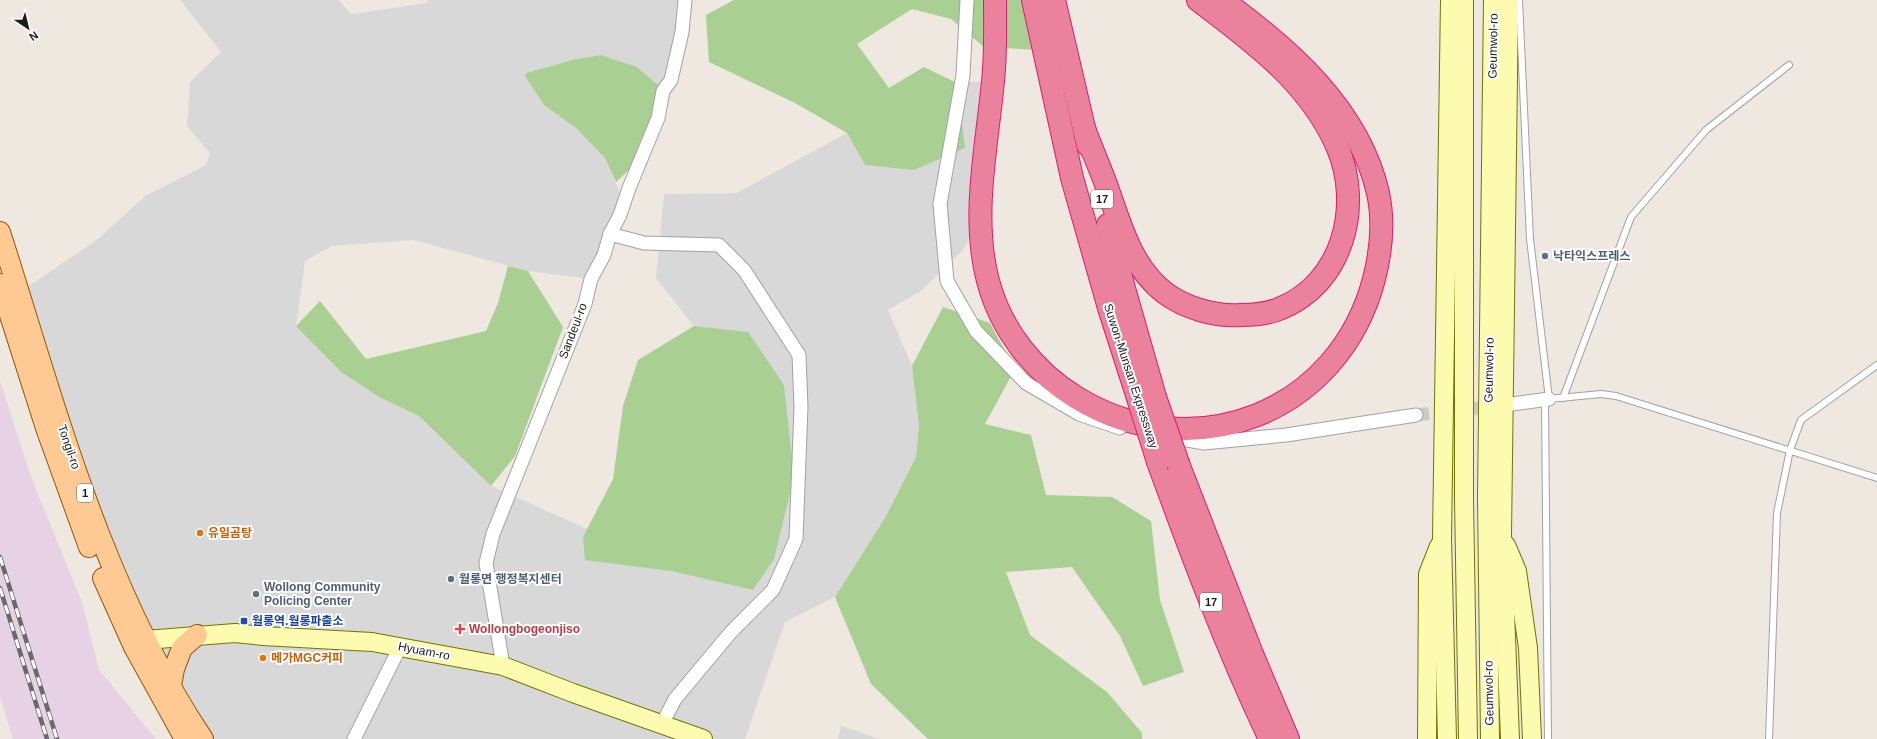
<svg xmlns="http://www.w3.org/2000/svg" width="1877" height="739" font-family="Arial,'Noto Sans KR',sans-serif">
<rect width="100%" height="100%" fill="#eee8e0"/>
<g fill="#d9d8d8">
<polygon points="180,0 338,0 351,14 427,3 427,0 685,0 671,80 659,86 637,67 601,55 576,59 526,73 525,76 544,105 576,128 605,158 624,202 591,279 528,271 414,240 332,246 305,261 296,326 341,372 379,397 419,416 491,486 587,529 583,537 671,571 753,590 748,333 694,326 656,278 664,194 737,193 847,133 865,165 957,83 982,81 971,236 964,249 922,290 888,310 912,366 919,425 916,457 885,518 835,597 785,622 745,739 203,739 146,638 19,293 98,239 145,196 206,165 210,153 187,126 190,82 221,52"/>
<polygon points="841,726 879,739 838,739"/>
</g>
<polygon fill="#e7d1e5" points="0,381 32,480 82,602 99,670 156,739 13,739 0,696"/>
<g fill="#a9cf92">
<polygon points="734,0 1023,0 1041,50 984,47 951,19 912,9 857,44 889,88 924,67 957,83 965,148 914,170 865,165 847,133 795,103 709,62 706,15"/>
<polygon points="601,55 637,67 659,86 655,128 632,167 616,182 605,158 576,128 544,105 525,76 526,73 576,59"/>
<polygon points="508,266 528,271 563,327 515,456 491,486 419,416 379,397 341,372 296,326 320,301 366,359 486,331 498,303"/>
<polygon points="943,307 990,323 1015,369 985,424 1031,435 1046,495 1112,497 1151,521 1160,600 1184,672 1143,686 1120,636 1072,567 1006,572 1030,635 1107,692 1142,733 1142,739 928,739 871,684 835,597 885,518 916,457 919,425 912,366"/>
<polygon points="694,326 748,332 784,385 794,477 774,559 753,590 671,571 585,560 583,537 613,479 623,406 638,360"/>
</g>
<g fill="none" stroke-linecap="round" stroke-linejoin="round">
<polyline stroke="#cec9c2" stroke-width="13" stroke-dasharray="13 6" stroke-linecap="butt" points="1416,415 1496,406"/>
<g stroke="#a2a2a2" stroke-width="8">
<g id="lane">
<polyline points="1519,0 1530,239 1549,399 1601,394 1616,396 1877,478"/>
<polyline points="1563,398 1631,217 1706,130 1789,65"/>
<polyline points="1545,400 1548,739"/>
<polyline points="1769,739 1777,513 1790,450 1801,420 1877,365"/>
</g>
</g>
<g stroke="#a2a2a2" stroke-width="15">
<g id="street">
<polyline points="967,0 963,75 940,204 947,281 976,331 1026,383 1079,414 1120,428"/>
<polyline points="610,234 644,243 719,245 744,270 799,355 801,407 796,539 773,590 731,632 675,699 662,724"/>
<polyline points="1512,404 1549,399"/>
<polyline points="1165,436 1204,443 1286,435 1416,415"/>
<polyline points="503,666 486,563 493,534 585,304 591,279 604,255 610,234 620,215 629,188 658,118 663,91 671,80 682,32 685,0"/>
<polyline points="354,739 400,647"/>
</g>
</g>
<g stroke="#717500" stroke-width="20">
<g id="secondary">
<polyline points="1464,0 1464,499 1468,739"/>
<polyline points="1509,0 1502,535 1510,739"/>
<polyline points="1506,545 1517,571 1528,648 1532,739"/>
<polyline points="132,641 235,633 263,636 372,642 503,666 573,693 703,739"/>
<polyline points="1427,739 1428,574 1439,546"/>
<polyline points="1447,739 1442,538 1450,0"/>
<polyline points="1490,739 1487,497 1493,0"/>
</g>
</g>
<g stroke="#935700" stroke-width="22">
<g id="primary">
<path d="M0,232C55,404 101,587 203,739"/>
<polyline points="0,284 46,428 89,547"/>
<polyline points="103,578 134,647 185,739"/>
<polyline points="171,686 174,669 182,648 197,635"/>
</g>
</g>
<g stroke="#de1b6c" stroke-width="24">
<g id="highway">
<path d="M995,0C995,27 996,54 993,81C987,146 971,217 988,281C1001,330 1034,372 1077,398C1194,469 1339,413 1374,279C1381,252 1384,221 1378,193C1359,109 1288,48 1222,0"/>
<polyline points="1033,0 1072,178 1109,308 1137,395"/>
<polyline points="1054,0 1088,145"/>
<path d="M1085,131C1092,150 1101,170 1108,190C1121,227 1132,268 1165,293C1185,308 1216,317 1241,315C1254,315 1267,314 1279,309C1343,284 1363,206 1337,146C1309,82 1252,41 1198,0"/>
<polyline points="1108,225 1123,285 1155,397"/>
<path d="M1158,462C1192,555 1227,649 1270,739"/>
<polyline points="1179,466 1252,654 1288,739"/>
</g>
</g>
<use href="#lane" stroke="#fff" stroke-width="6"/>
<use href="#street" stroke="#fff" stroke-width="13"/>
<use href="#secondary" stroke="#fcfbaf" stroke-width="18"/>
<use href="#primary" stroke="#ffc994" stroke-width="20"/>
<use href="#highway" stroke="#ea829d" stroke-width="22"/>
<g stroke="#696969" stroke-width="4.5">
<g id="rail">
<polyline points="0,557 57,739"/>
<polyline points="0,588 47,739"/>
</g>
</g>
<use href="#rail" stroke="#fff" stroke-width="3" stroke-dasharray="9" stroke-linecap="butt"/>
<g stroke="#de1b6c" stroke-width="24" stroke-linecap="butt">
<g id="highway-bridge">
<polyline points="1137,395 1158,462"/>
<polyline points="1155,397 1179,466"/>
</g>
</g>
<use href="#highway-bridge" stroke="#ea829d" stroke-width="22"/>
</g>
<g fill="#5c6f8a" stroke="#fff" stroke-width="1.5">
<circle cx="1545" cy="256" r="4"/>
<circle cx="451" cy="579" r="4"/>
<circle cx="256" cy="594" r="4"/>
</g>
<g fill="#e8710a" stroke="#fff" stroke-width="1.5">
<circle cx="200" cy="533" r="4"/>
<circle cx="263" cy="658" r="4"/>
</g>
<rect fill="#1a4fb4" stroke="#fff" stroke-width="1.5" x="240" y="617" width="8" height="8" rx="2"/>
<path fill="#e0444e" stroke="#fff" stroke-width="1.5" d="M458 623h4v4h4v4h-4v4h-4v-4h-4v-4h4z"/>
<g text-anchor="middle" stroke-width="4" stroke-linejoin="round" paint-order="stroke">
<g fill="#fff" stroke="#5f5f5f" stroke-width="1">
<rect x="1091" y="190" width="22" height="18" rx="3"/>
<rect x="77" y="484" width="16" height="18" rx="3"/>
<rect x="1200" y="593" width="22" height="18" rx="3"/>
</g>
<g font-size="11" font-weight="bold" fill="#1b1b1b">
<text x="1102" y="203">17</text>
<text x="85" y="497">1</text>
<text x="1211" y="606">17</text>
</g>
<g font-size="12" fill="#1b1b1b" stroke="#fff">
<text transform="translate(1493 46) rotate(-89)" y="4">Geumwol-ro</text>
<text transform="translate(573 331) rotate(-69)" y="4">Sandeul-ro</text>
<text transform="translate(1489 370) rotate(-89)" y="4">Geumwol-ro</text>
<text transform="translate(1131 376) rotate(72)" y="4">Suwon-Munsan Expressway</text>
<text transform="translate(69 447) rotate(71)" y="4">Tongil-ro</text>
<text transform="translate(424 651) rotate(11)" y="4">Hyuam-ro</text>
<text transform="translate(1489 693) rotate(-91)" y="4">Geumwol-ro</text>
</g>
<g font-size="12" font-weight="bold" fill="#4e5e75" stroke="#fff" text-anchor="start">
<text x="1553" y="260">낙타익스프레스</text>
<text x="459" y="583">월롱면 행정복지센터</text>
<text x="264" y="591">Wollong Community<tspan x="264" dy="14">Policing Center</tspan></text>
</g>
<g font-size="12" font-weight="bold" fill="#c56008" stroke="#fff" text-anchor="start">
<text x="208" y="537">유일곰탕</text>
<text x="271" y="662">메가MGC커피</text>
</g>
<g font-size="12" font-weight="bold" fill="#164399" stroke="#fff" text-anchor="start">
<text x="252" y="625">월롱역.월롱파출소</text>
</g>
<g font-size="12" font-weight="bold" fill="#be3a42" stroke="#fff" text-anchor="start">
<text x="469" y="633">Wollongbogeonjiso</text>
</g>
</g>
<g transform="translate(28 28) rotate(145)" stroke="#ffffff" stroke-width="3" paint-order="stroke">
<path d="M0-3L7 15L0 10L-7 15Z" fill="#1b1b1b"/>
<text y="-6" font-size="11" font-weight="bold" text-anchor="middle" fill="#1b1b1b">N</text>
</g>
</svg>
